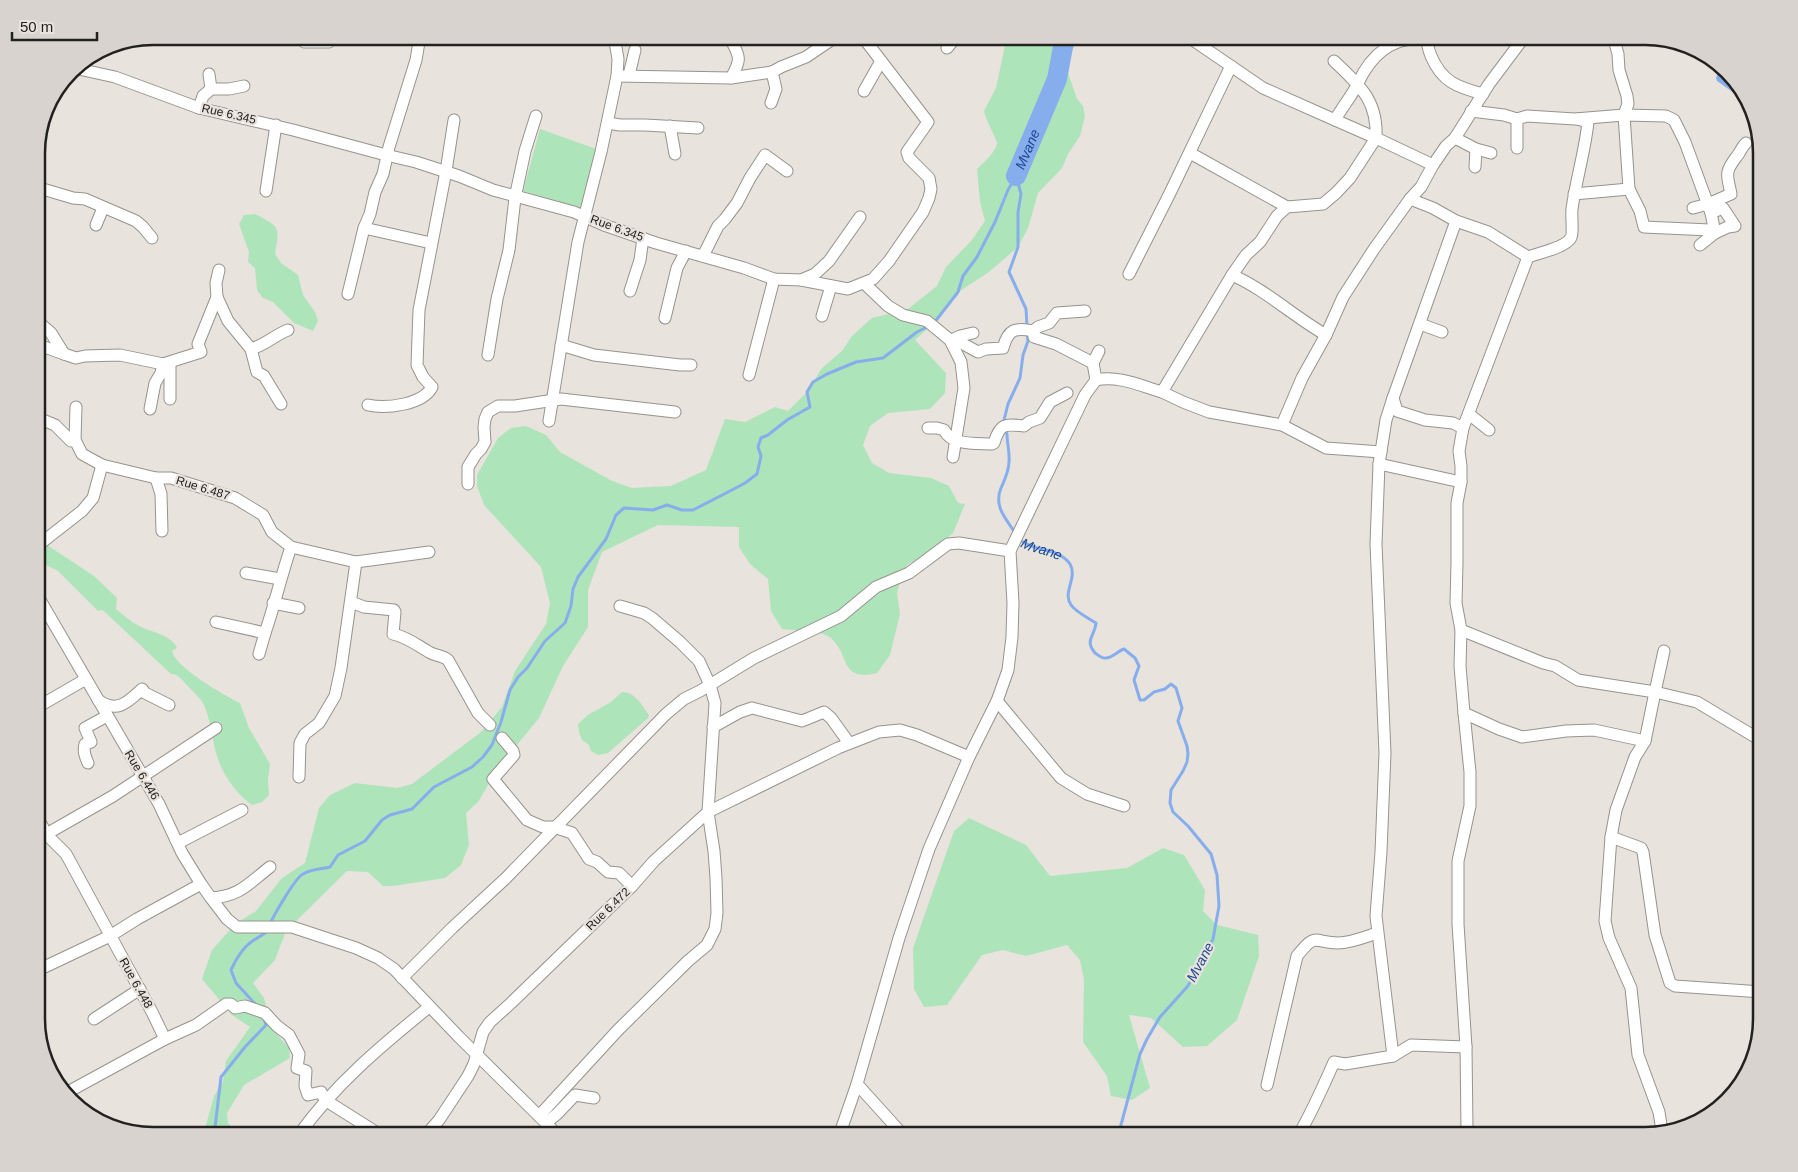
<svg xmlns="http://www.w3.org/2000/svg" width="1798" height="1172" font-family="Helvetica,sans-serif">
<rect width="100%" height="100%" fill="#e8e3dd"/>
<g fill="#aee4ba">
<path d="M1007,36H1080L1065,64L1077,99L1083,106L1085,116L1080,136L1068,154L1062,168L1038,193L1028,228L1018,247L989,272L954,295L935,322L915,340L946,373L945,393L930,409L888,413L870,426L863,445L872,463L889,473L931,478L949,486L958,503L965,504L953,533L928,555L908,564L902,573L897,593L900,614L890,655L877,673C840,682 850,656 832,639C821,629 797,631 782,629L771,611L768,579L750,564L739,547V527L658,525L602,552L588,590V627L563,666L539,718L498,768L478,802L466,813L469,845L461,865L445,878L393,886H383L368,872L347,871L286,931L275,960L253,983L264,998L274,1031L289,1048L290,1058L244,1085L227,1113L228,1123L239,1136H203L214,1096L223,1082L226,1061L250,1027L232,1015L202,979L212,950L235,924L256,911L282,878L305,863L319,808L330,795L355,783L397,788L412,784L481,732L502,707L515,671L546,624L550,603L541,567L484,505L477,486V475L498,438L511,428L526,426L546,435L560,452L612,481L632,488L671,486L706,470L725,419L745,422L775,407L788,411L807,392L822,368L842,351L852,336L872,318L908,309L937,286L946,267L972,240L985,221L980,202L977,169C983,163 995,153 997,144C998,141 985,119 984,111L996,88Z"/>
<polygon points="540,129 599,150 581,208 523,191"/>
<path d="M255,214C280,227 280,226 275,254L281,263L298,275L303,295L315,312L318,321L313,331L294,323L273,302L263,298L257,290L255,268L248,262L249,252L239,224L244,215Z"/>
<path d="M36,531L50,547L94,576L117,598L116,609C124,615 131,622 139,626C151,632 172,635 177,648L172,651C175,667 225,696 240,703L249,728L270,764L268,780L269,795L262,802L252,805C238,795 225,778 219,762C212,744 212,723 204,705C200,697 192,691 186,684C181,679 178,674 171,674L106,613L102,610L98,611L58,571L40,562H36Z"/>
<path d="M622,692C635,692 642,705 649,715L648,718L608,753L598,755L591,751L589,745L582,740L579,732L578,724L588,715L611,702Z"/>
<polygon points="969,818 1026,845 1050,876 1127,868 1163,848 1184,855 1205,890 1203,911 1217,925 1258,935 1259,956 1237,1020 1207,1046 1183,1047 1151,1018 1129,1015 1150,1088 1132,1100 1111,1096 1107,1076 1083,1042 1084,980 1080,960 1067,945 1026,956 1003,950 982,955 947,1005 924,1007 914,989 913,948 954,831"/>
</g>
<polygon fill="#87aeec" points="1720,67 1736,84 1737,95 1717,81 1716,78"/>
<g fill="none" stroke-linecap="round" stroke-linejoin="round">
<g stroke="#87aeec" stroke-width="3">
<polyline points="1016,176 1021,194 1018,212 1018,247 1009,272 1026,309 1027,326"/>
<polyline points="934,323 958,292 963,276 977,257 995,222 1008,190 1016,176"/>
<polyline points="1003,424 1008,404 1020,378 1023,355 1028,341 1027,332"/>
<path d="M1004,430L1007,434C1007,443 1010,453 1009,462C1009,471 1005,479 1001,488C993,507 1007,520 1016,534"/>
<path id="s1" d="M1019,539C1033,552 1058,547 1070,564C1078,578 1062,592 1071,605C1076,612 1088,618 1096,623C1095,636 1084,640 1095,653C1098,655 1102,659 1106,658C1112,658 1118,651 1124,649L1135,658L1139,666L1134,680L1140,700H1144L1154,692L1165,689L1171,684L1176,688L1182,708L1178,721L1187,746L1188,754L1187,762L1183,771L1171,790L1170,803L1173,812L1188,826L1211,854L1217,875L1219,906L1213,939L1198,970L1187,987L1160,1017L1147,1039L1140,1054L1118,1136"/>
<path d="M270,924C274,915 295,878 303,874C311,869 322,869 330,867L338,855L365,841L382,820L390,815L412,809L434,787L472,767L483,757L492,745L501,722L510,690L518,677L527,668L545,641L565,623L571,606L573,589L578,577L606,539L616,515L624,508L653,510L667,505L682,510H693L732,490L745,483L757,474L761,456L758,447L761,438L768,435L787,420L810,407L807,392L813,382L827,374L856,362L883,358L917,332L929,326"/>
<path d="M257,1006L236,983L231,970C236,959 244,946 254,940C260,936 264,935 268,930"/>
<polyline points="214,1136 221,1077 245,1047 266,1025 264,1018"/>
</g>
<path stroke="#87aeec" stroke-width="20" id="s2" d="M1016,176L1057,79L1065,36"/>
<g stroke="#97938d" stroke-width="13">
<g id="street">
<polyline points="1187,36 1263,88 1335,120"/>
<path d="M1428,36C1427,43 1428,49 1431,56C1442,82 1457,87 1483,94"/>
<polyline points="1525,36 1489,84 1455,138 1446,146 1433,165 1421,187 1410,199 1433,208 1456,221 1488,232 1528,257 1463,428 1459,451 1461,466 1461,482 1457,503 1457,563 1456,603 1461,630 1543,663 1555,666 1578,680 1655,692 1664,651"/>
<polyline points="1613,36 1618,54 1619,70 1627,96 1628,104 1624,115 1629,189 1640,211 1644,227 1710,230 1715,233 1728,227 1735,226 1723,208 1711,213"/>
<polyline points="304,42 329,42 329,36"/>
<polyline points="947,48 957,36"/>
<path d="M1334,61C1359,85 1378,100 1376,138L1433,165"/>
<polyline points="74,68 115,77 199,108 293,130 386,155 416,162 459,176 493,190 574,212 604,225 656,243 744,268 774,279 801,280 848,289 873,279 889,261 923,212 929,198 931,189 929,178 909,158 907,152 928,122 862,36"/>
<polyline points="772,72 781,67 806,57 837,36"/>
<polyline points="209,74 211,89"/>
<polyline points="629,75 635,50"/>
<path d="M617,76L731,78C743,57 739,56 729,36"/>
<polyline points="731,78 772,72 776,89 771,103"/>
<polyline points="864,91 881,61"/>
<polyline points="199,108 203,96 211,89 229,89 244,86"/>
<polyline points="1471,111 1504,115 1517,119 1527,116 1575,119 1624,115 1666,116 1674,120 1685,142 1711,213 1715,233 1700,245"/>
<polyline points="608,123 620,125 645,125 698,128"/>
<polyline points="670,126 675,154"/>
<polyline points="1455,138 1476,149 1491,153"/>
<polyline points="1517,148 1517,119"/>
<polyline points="1190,153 1287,207"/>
<polyline points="36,156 47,105"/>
<polyline points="1475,167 1476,149"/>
<polyline points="36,187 73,198 85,199 136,221 143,227 152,238"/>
<polyline points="266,191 276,125"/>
<polyline points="1574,194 1629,189"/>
<path d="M1693,208L1708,204L1731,194C1727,174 1724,173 1737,156C1741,152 1741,147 1746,143"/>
<polyline points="1456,221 1393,398 1397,411 1425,420 1453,423 1463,428"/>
<polyline points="96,225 103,208"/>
<polyline points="364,228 431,243"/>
<polyline points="703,256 718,226 725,219 737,203 750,178 765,155 787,171"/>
<path d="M1528,257C1538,253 1564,248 1570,239C1574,235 1571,216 1572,209C1576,180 1585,151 1588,122L1577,119"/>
<polyline points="1129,274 1170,193 1231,66"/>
<path d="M1232,275C1266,290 1293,316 1326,335"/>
<polyline points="801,280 815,274 829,261 860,217"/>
<polyline points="865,284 888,306 903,315 927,321 950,340 961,362 964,388 953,457"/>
<polyline points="630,291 640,260 643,238"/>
<polyline points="348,294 364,228 370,214 375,192 383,174 389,147 416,60 420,36"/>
<polyline points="217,297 216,283 219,270"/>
<polyline points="822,316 831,286"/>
<polyline points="665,318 677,268 686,251"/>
<polyline points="36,320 51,333 64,354 76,358 85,356 120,355 163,364 201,352 198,344 217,297 228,321 251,349 257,372 264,376 281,404"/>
<polyline points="1420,324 1442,332"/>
<path d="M1033,331L1034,337L1056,344L1093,363L1096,380C1118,375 1141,386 1162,392L1232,275L1246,255L1260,242L1277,216L1287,207L1323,204L1336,193L1350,178L1376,138L1335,120C1342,107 1352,96 1358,83C1371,55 1393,35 1427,39"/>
<polyline points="954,339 960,336 973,333"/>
<path d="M950,340L954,339L978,352L986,349L1003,348C1008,330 1014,327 1033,331L1038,327L1049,323L1057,313L1085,311"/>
<polyline points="36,344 64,354"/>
<polyline points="561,345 594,355 680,365 691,365"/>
<path d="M251,349C265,345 275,335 288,330"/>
<polyline points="488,355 497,299 509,250 515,198 525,151 536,116"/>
<polyline points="170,363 170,399"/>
<polyline points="1093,363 1099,351"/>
<polyline points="749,375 774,279"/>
<polyline points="1162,392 1183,402 1209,412 1282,425 1326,448 1381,452"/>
<polyline points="1393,398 1386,420 1379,464 1376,544 1385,753 1381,852 1376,916 1393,1056"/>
<path d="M368,405C385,409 423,405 432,387L423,377L417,365L419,310L446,171L454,120"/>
<polyline points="150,409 155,383 161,373 163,364"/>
<polyline points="1469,414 1489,430"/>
<polyline points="36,417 55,425 71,441 75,440 82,454 102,465 156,478 171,478 235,498 263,515 272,532 291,547 356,562 429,552"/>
<polyline points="549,421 578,242 601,152 617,76 618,59 614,36"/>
<polyline points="1282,425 1302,378 1326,335 1343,297 1374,249 1410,199"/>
<path d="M928,428H937L944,430C952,446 976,443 992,444L994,443C1000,423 1005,424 1024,426L1029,422L1040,418L1050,402L1067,393"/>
<polyline points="75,440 76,407"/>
<polyline points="1379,464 1461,482"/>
<polyline points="156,478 161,494 162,531"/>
<polyline points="468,484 468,467 476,454 481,449 485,442 484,427 485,419 488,412 498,406 515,406 561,399 675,412"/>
<polyline points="36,547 82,511 93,498 102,465"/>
<polyline points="246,573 280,579"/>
<path d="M36,593L159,804L182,853L201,884L211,898C240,896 248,884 270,867"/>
<path d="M351,602L364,607L394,610L395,612L393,634C407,637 417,645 429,652C435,656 442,655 448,660L478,713L490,725"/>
<polyline points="273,603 299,608"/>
<path d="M216,622L265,633C275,604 281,576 291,547"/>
<polyline points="1461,630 1460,666 1464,713 1499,729 1522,737 1566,731 1594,730 1645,741"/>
<polyline points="259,654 265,633"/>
<path d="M98,700C117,714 128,702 142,689L145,693L169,705"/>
<polyline points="997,701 1061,778 1087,794 1124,806"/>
<polyline points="36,708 86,679"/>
<polyline points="1464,713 1470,772 1470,806 1458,861 1458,924 1466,1047 1467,1129 1465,1136"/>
<polyline points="713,727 740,712 752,708 802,721 824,712 831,718 849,743"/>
<polyline points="502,738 513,751 514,755 493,779 527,820 543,827 554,827 572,833 589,859 597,862 608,872 619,873 632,886"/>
<path d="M88,763C85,756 83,751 85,744L91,742L85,728L107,716"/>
<polyline points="299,777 300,743 305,734 319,723 335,696 341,668 356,562"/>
<polyline points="36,815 47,835 66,854 152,1012 165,1039 66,1093"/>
<polyline points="1611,837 1641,848 1643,852 1655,935 1670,983 1675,986 1762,992"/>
<polyline points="36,840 113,796 216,728"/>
<polyline points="178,843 242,810"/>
<polyline points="211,898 227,919 237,927 292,927 356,948 378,958 394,969 459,1037 546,1123 557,1114 575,1095 594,1098"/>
<polyline points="36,971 110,936 137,919 201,884"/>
<polyline points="402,978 452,928 506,878 666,714 684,699 700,691 754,658 841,616 876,587 909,573 948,544 959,543 1010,551"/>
<polyline points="94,1019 140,989"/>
<polyline points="165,1039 196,1025 226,1004 231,1004 235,1008 245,1006 265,1013 277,1026 289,1035 299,1054 297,1068 306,1071 305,1086 308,1095 321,1092 325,1100 382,1136"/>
<polyline points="857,1084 904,1136"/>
<path d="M1267,1085L1297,956C1316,932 1313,942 1338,943C1351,943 1365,937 1377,933"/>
<polyline points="539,1116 618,1030 688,961 707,945 715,929 717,913 716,878 714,851 708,812 715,703 710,685 699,661 680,642 652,618 644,613 620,606"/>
<polyline points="546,1123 558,1136"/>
<polyline points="1662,1131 1659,1112 1638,1055 1631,988 1609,938 1605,921 1611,837 1616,810 1635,757 1645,741 1655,692 1697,702 1762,741"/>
<path d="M298,1136C334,1085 381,1046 429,1007"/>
<polyline points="425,1136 439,1120 468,1076 474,1064 483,1032 490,1022 511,1003 632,886 654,861 708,812 838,748 879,732 900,730 917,735 969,757"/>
<polyline points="839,1136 857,1084 899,938 929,849 969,757 997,701 1008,670 1012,637 1013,603 1010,551 1085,395 1096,380"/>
<path d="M1298,1136C1312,1112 1323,1087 1334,1062L1345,1064L1393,1056L1411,1045L1466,1047"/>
</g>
</g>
<use href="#street" stroke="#fff" stroke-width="11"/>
</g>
<g text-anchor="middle" stroke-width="4.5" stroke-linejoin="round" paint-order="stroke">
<g font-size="12" fill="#23211f" stroke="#e8e3dd">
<text transform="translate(229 114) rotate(13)" y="4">Rue 6.345</text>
<text transform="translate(617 228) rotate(20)" y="4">Rue 6.345</text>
<text transform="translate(203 488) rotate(17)" y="4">Rue 6.487</text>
<text transform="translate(142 775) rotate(59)" y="4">Rue 6.446</text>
<text transform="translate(608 909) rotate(-44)" y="4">Rue 6.472</text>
<text transform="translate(136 983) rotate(61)" y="4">Rue 6.448</text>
</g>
<g font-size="14" font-style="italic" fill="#1b4790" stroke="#e8e3dd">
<text dy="5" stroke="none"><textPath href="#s2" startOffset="29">Mvane</textPath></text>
<text dy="5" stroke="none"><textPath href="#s1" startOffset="25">Mvane</textPath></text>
<text transform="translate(1200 962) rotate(-62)" y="5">Mvane</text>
</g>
</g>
<path d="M0 0H1798V1172H0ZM153 45H1645A108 108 0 0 1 1753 153V1019A108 108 0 0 1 1645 1127H153A108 108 0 0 1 45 1019V153A108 108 0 0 1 153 45Z" fill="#d8d3ce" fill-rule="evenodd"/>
<path fill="none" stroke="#23211f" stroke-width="2.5" d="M153 45H1645A108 108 0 0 1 1753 153V1019A108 108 0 0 1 1645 1127H153A108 108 0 0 1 45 1019V153A108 108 0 0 1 153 45Z"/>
<path d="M12 32v8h85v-8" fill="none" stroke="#23211f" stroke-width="2.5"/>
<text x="20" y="32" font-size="15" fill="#23211f" stroke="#e8e3dd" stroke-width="4" paint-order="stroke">50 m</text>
</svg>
